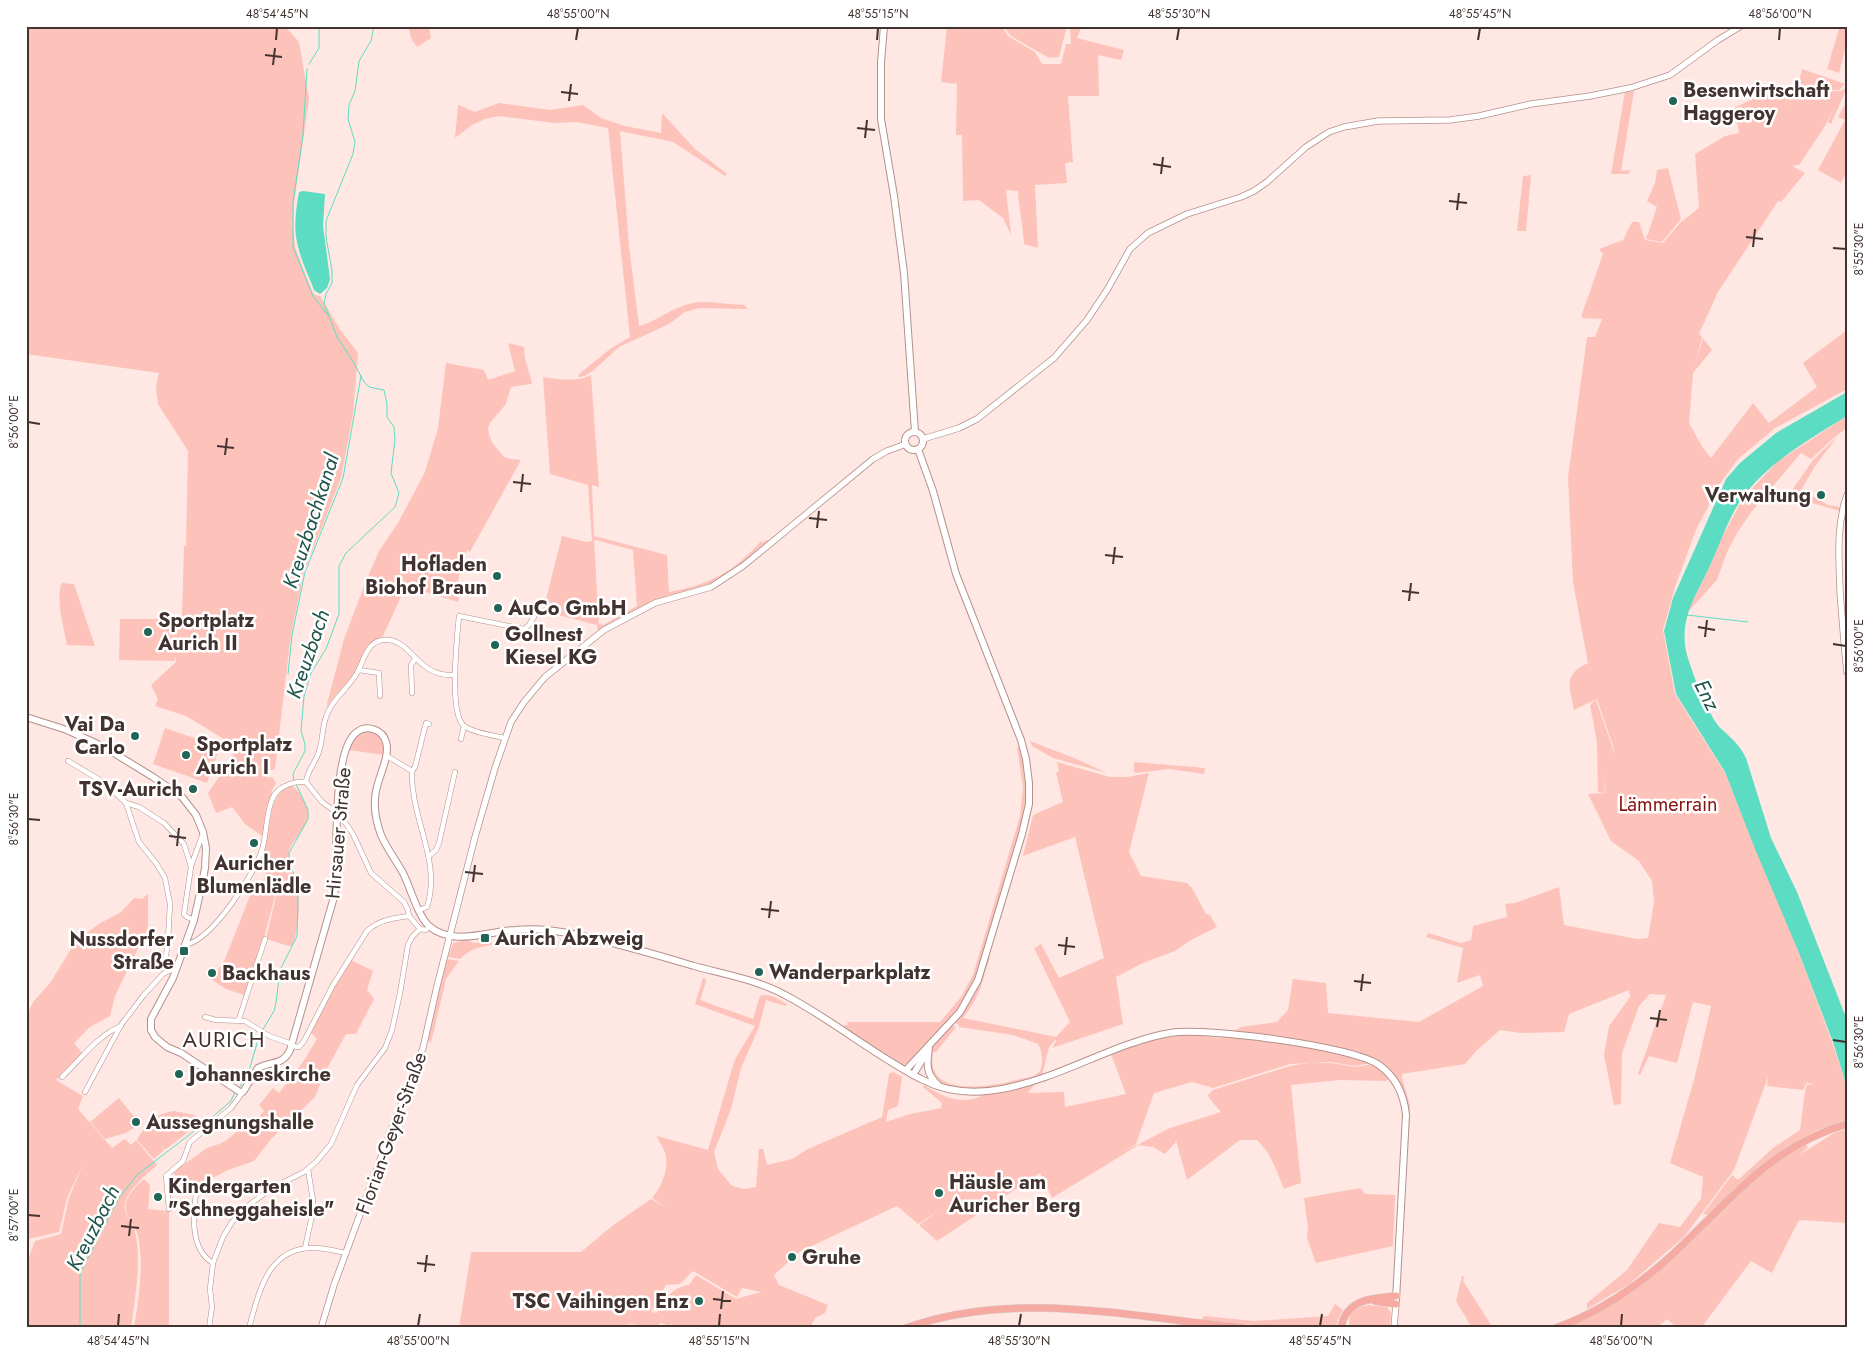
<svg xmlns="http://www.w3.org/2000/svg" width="1873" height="1354" font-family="Jost,sans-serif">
<rect width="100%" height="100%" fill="#ffe7e3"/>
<g fill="#fdc3ba" fill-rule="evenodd">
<polygon points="26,26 285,26 299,42 309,99 294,203 293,223 295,247 312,291 315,295 320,296 341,331 358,353 353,414 341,478 304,572 291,634 275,769 267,771 268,778 272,777 276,783 271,792 274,795 265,838 245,824 232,807 216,813 208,793 233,757 232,744 186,716 155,706 158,699 151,685 176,662 176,655 175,661 119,660 120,619 178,619 178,617 182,616 184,546 186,546 188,451 158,404 156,387 159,373 26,354"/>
<polygon points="408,26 429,26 431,38 417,47 411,38"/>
<path d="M947,26H1002L1008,36L1035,52L1042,64H1061L1066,44H1071L1070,26H1082L1077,38L1124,50L1121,60L1098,55L1099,96H1068L1073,162L1065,163L1067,183L1035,185L1038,248L1024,244C1023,225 1019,209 1018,191L1006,190L1011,235L1003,218L979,200L963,201L962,135H956L957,84L941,82Z"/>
<polygon points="1003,26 1067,26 1059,57 1049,58 1011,36"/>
<polygon points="1840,26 1847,26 1847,42 1839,73 1827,69"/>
<polygon points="1802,69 1845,84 1839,90 1797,91"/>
<path d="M1847,88L1831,124L1828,122L1834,108L1825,126L1799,165H1795L1794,167L1805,173L1781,202L1778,201L1718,292L1699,334L1702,337L1695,365L1703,338L1712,350L1693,373L1689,423L1703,448L1711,458L1753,403L1769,423L1817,387L1803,363L1847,330V389L1775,428L1737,460L1720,484L1696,530L1676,584L1663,630L1675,694L1725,773L1799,953L1832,1042L1847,1087V1120L1815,1131L1781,1151L1709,1215L1703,1214L1732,1175L1738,1180L1773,1148L1800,1130L1805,1091L1807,1084L1814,1086L1807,1082L1803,1090L1767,1086L1768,1077L1734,1170L1684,1237L1628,1285L1587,1309V1303L1627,1270L1659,1223L1680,1227L1701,1199L1703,1177L1670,1163L1695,1076L1711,1006L1693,1002L1677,1063L1649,1056L1640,1075L1638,1074L1666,995L1650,994L1639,1006L1622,1053L1621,1104L1614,1105L1604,1055L1609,1026L1630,997L1629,990L1569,1014L1564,1032L1520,1033L1500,1030L1477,1050L1465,1064L1402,1074V1078L1410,1105L1409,1135C1406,1129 1408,1117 1408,1109C1407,1088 1394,1073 1379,1061L1355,1066L1331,1062L1290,1064L1213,1088L1192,1082L1154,1093L1136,1144L1121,1153L1136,1145L1137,1146L1052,1198L1040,1173L937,1241L919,1225L940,1210L918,1224L897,1206L799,1252L774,1275L779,1285L828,1305L825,1313L815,1318L810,1328H679L671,1324L669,1328H666L667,1325L660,1323L659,1328L623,1323L646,1328H459L471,1252H581L612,1226L651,1199L667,1208L652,1198C662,1187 671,1164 664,1150C662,1144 658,1142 657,1136L708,1150L735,1059L755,1026L695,1004L703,978H705L706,982L700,1000L753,1019L760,996C769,992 779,1000 787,1004L786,1006L766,1000L759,1027L741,1068L731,1109L714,1152L718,1169L732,1186L744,1189L756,1187L759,1149H763L767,1165L792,1159L808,1149L882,1117L889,1074L893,1072L902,1077L898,1106L888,1110L886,1122L910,1114L941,1108L942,1103L923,1087L924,1085C943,1097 963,1107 985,1094L1034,1085L1028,1093L1064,1092L1065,1107L1126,1094L1111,1054L1129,1045L1170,1036L1185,1034L1221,1038L1241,1027L1277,1022L1288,1010L1293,979L1326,983L1328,1013L1419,1022L1483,986L1480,975L1457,983L1463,948L1426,937L1428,933L1461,943L1471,940L1473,926L1507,917L1505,904L1515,903L1559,887L1564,925L1637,939L1648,938L1654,902L1652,881L1639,861L1611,841L1588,794L1606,793L1603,774L1605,793L1598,792L1597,742L1590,705L1596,700L1613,749L1612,754L1614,749L1597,699L1574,710C1570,687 1562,675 1588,663L1573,582L1568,477L1587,337H1595L1602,319L1582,318V314L1603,254L1599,249L1623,240L1632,222H1639L1645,240L1663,243L1681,222L1699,208L1695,154L1725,136L1739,133L1734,108L1759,96L1786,93L1787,107V94L1794,93L1795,95L1796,93L1840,91ZM693,1271L737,1297L742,1288L761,1292L736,1299L696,1275L689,1285C673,1287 663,1299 657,1313L651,1312L666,1285L680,1284Z"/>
<polygon points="1634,91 1621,171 1630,170 1629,174 1611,174 1625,92"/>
<polygon points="1847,101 1847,172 1841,183 1818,170 1845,120 1838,117"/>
<path d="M499,103L550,110L583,105L601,118L625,126L661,133L662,113L695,149L727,174L725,176L673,142L620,131L629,246L639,326C658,321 674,306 693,303C709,300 728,305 744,305L748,309L699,308L685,312L669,324L619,347L594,370L585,376L578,377L579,374L610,349L630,337L608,128L576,122L555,123L499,116L485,119L472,125L455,138L458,105L475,112Z"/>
<polygon points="1668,168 1681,219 1662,242 1646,239 1657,207 1647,201 1655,183 1657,170"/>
<polygon points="1531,175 1526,231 1517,231 1523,176"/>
<path d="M508,343L524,347L525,359L532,382L531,384L511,387L506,404L490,423L488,428L489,435L493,444L504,457L510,459L521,460L470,552L467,550L460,569L457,590H460L458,602L406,586L383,636C360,648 365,658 352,676C344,687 334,695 327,707V704L344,639L366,581L379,551L398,523L425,472L438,428L446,363L484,370L488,380L515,371Z"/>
<path d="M591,375L599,487L592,485L594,536L667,555L669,592C709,585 734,572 761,541V543L767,540L769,541L719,582L663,599L598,632L597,625L543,611L562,536L586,542L592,541L588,485L550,474L543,377C559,379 576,383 591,375ZM596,540L633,550L637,606L603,625L599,624L594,541Z"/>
<polygon points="1847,416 1847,428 1837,435 1811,459 1801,453 1752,511 1737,533 1727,552 1717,580 1686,614 1708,570 1720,541 1743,498 1777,462"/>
<polygon points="1838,436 1815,466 1801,490 1828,505 1840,507 1840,511 1788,496 1813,460"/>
<path d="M62,583L74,584L95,646L67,645C64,629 55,597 62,583Z"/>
<polygon points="165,728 220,747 207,783 153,764"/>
<path d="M366,731C382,732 384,741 384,755L349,750L356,736Z"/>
<polygon points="1030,741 1074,758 1107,773 1053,758 1032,746"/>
<path d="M1017,747L1021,749C1027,772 1028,794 1025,817L976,978C962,1013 934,1038 908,1065L903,1064L846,1029L844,1025H848L847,1022H940L961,997L973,975L1020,816L1023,787Z"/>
<path d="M1057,762L1110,777H1127L1149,773L1129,852L1141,876L1187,883L1192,888L1206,914L1210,915L1217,927L1191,940L1175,951L1143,963L1116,977L1123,1024L1052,1048L1056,1041V1039L1049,1047L1042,1076C1019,1082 940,1105 931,1071C925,1049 937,1040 951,1025L956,1027L936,1052H933C924,1099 993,1087 1020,1079C1025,1078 1034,1077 1038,1073C1045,1067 1042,1050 1038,1044L1013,1035L959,1027V1025L954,1022C971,1002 979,981 988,957H990L980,989L973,1004L963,1018L1056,1037L1070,1022L1034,948L1041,944L1059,978L1104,958L1075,837L1023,856L1033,815L1063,802L1056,773L1059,771Z"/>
<polygon points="1134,762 1205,768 1204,774 1170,769 1136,773 1134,772"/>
<path d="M292,785C299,791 306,801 308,811C310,827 292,838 289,852C287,863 293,872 296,882C301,902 299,928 292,947L266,939L276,896L271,894L275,896L264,938L244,995L226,989L212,980L225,959L253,888L260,890L268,866L258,861L264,846L273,806L278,795L283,789Z"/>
<path d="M148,894V928L115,996L110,1016L90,1027L74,1043L83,1054L56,1080L83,1096L78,1109L112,1148L125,1139L131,1145L136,1140L157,1165C146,1175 129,1188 125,1203C122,1214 132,1221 135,1231C142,1262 135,1297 131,1328H26V1265L35,1241L61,1234L69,1198L84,1161L67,1198L59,1232L29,1239L26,1248V1017L33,1002L50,983L76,941L99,924L121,912L134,898L142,899Z"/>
<path d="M466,940L474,943L491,941L492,945C478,947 470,949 460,959L448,957L453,943Z"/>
<polygon points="447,959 459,961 446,979 431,1043 428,1040 441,977"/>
<polygon points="351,960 373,971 367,990 374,999 356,1034 346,1034 324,1074 315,1097 271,1139 254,1161 228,1170 197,1186 176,1176 173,1172 207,1148 219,1144 227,1140 247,1123 251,1126 264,1111 259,1105 273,1088 279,1093 303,1062 317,1039 311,1033 335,985"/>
<path d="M1309,1063H1331L1355,1067L1373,1064L1390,1078L1386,1081L1340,1080L1291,1085L1301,1183L1284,1189C1277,1172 1271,1153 1257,1140H1240L1187,1180L1176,1140L1175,1143L1165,1154L1153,1147L1137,1145L1170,1128L1221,1112L1209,1098L1208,1095L1213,1090L1290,1066Z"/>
<polygon points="119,1098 140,1124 126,1133 105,1139 90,1122"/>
<path d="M174,1111L195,1115L202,1121L165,1150L160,1144L164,1150L154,1159L137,1140C145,1125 156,1113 174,1111Z"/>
<polygon points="1847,1129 1847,1223 1799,1220 1772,1273 1751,1261 1701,1328 1677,1328 1667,1319 1656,1328 1564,1328 1578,1322 1688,1243 1689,1244 1747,1187 1772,1164 1804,1143 1808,1147 1799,1155 1834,1133"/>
<path d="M144,1179L150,1185L148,1209L169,1211V1328H134C139,1297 144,1266 138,1235C135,1224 123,1216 126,1203C128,1194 137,1185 144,1179Z"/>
<polygon points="1360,1188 1365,1194 1395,1195 1393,1246 1316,1263 1307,1238 1308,1228 1304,1198"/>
<polygon points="1462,1276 1464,1276 1463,1281 1493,1328 1472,1328 1456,1301"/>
<polygon points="1335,1304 1343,1310 1338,1319 1336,1328 1287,1326 1286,1328 1203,1321 1202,1319 1204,1316 1254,1321 1328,1316"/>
<path d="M1369,1305L1387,1307L1391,1313L1390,1328L1350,1327C1346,1313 1357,1307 1369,1305Z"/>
</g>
<g fill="#5cddc3">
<path d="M303,191L325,194L323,226L330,279L327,288L320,294L314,290C309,276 301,261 298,246C293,229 296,209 299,192Z"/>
<path d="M1847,392V416C1810,439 1770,461 1743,497C1727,519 1719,548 1707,572C1694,599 1680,619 1686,651C1691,670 1705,707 1717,724C1720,729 1726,732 1730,737C1737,743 1742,750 1746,758L1771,838L1797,892L1847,1020V1087L1833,1042L1799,953L1755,849L1725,772L1676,694L1664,631L1673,598L1726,479L1740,463L1776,433Z"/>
</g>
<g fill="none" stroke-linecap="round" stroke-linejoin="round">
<g stroke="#5cddc3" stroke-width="1">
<polyline points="309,64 319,48 319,26"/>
<polyline points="307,69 303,135 293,203 293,247 313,296 328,315"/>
<polyline points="1687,615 1748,622"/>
<polyline points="288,674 292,635 305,572 343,478 361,376"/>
<polyline points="294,781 293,774 305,751 305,744 301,731 304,696 311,673 326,649 339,614 339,566 346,553 395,507 399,493 391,473 395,440 394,427 387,417 387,404 384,390 369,387 364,382 354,363 337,337 324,303 326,294 332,283 332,270 326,237 326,221 353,154 355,142 348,119 349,105 355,91 359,61 371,41 374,26"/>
<polyline points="239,1088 249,1071 259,1036 274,1011 276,1003 280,970 297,936 298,900 297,883 290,864 289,853 308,819 308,810 296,784"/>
<polyline points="79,1328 80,1326 80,1273 119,1198 137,1175 211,1118 230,1102 235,1093"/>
</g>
<g stroke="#b4908b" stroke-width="5.5">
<g id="minor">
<polyline points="359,670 379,673 380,696"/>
<polyline points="412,693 411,665 415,659"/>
<path d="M505,738C495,736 470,732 463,725C449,710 457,637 459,616L524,629L529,625L534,617"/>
<polyline points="461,739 464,726"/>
<path d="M387,756L412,771C410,817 442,861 427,907L419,910"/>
<polyline points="68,761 105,783 126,803 139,807 164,823 184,844 191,867 184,914 187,917 194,920"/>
<polyline points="412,771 415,767 426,723 429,724"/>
<path d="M306,782C308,768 316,763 319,751C323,740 322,728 326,717C332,699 348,689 357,673C362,664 364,654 371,646C376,641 382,639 389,640C412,642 418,677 454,675"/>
<polyline points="126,803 139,842 156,863 165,878 170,904 168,940 166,956 170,970"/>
<polyline points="429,856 436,850 439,843 455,772"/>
<polyline points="191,866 202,836"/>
<polyline points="409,916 420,929"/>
<path d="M184,945C211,942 254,875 262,850C267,834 266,808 275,794C282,785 295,781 306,782L322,802L340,815L353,834L371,873L404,902L408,910L409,916"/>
<polyline points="205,1017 216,1020 245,1021 269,1036 292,1044"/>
<polyline points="239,1019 265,939"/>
<path d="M291,1046L299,1047L304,1041L333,985L367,931C379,920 393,918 409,916"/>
<path d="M62,1077C80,1060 98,1035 121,1026"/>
<polyline points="85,1092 121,1025 143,996 163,974 171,970"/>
<path d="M197,1187C193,1212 189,1249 213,1263"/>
<polyline points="169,1209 166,1176 183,1161 190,1142 231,1108 243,1092"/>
<polyline points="305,1248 313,1211 313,1201 308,1169"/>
<polyline points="209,1328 212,1307 210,1289 213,1263 223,1237 232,1222 249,1205 272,1188 304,1172 316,1162 331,1144 357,1085 385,1048 392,1030 400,993 408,945 412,937 420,929 426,930 430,926"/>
<path d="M249,1328C259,1292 268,1246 315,1248C325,1248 336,1251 346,1253"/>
</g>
</g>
<g stroke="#b4908b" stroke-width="7">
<g id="tertiary">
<polyline points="923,439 959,428 977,419 1054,358 1087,320 1107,290 1130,249 1148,233 1187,214 1241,197 1254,191 1267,182 1306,147 1329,132 1344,127 1378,121 1450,120 1479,116 1531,104 1590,96 1630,88 1670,75 1718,40 1741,26"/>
<path d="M1847,495C1836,526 1839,558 1840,591C1842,618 1844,645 1847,672"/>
<polyline points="321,1328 334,1285 390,1133 423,1048 437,986 475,837 495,768 511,722 524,702 545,677 604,630 655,603 711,587 743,566 873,459 887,451 906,444"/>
<polyline points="1394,1328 1396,1304"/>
</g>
</g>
<g stroke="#b4908b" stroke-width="8">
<g id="secondary">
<polyline points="884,26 881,62 881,119 894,196 904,273 915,432"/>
<circle cx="914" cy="441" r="9"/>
<path d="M26,717L67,730L104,747L153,777L182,797L196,815L203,832L206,848L205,868L202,884L194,920L173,978L151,1019V1030L155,1037L167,1047L181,1053L240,1092H243L258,1068C270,1061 283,1066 290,1050L334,897C339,863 330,751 357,732C367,724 383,730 386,742C391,758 375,781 375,799C374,811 377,824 381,835C387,849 396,860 403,873C411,889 417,914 429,926C453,947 488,931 515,930C534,928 554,930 573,934C614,942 654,954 694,966C724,974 758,980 785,995C833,1020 875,1056 923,1080C1002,1120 1092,1046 1170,1033C1204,1027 1353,1046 1379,1065C1396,1077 1404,1095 1406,1115L1396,1300"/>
<path d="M929,1047C927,1063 925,1073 938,1085"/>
<polyline points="906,1070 960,1012 978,980 1022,834 1029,804 1029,783 1026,759 1021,740 956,574 933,491 918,449"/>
<polyline points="913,1075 925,1055"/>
</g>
</g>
<g stroke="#d2cece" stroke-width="8">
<g id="primary">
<polyline points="1375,1301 1396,1304"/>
<path d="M906,1328C1015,1289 1131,1317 1243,1328"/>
<path d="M1341,1328C1346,1299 1372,1298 1396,1296"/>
<path d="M1556,1328C1600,1312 1638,1286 1672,1255C1728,1203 1770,1146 1847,1124"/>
</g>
</g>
<use href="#minor" stroke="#fff" stroke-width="4.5"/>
<use href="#tertiary" stroke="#fff" stroke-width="5.5"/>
<use href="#secondary" stroke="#fff" stroke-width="6"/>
<use href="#primary" stroke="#f7aaa2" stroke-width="7"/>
</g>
<path fill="none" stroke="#423331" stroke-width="2" d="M276,40L277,28M576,40L578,28M877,40L878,28M1177,40L1179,28M1478,40L1480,28M1779,40L1780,28M265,55L282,57M273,65L275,48M561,92L578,94M569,101L571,84M857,128L875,130M865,138L867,120M1153,164L1171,167M1161,174L1163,157M1449,201L1467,203M1457,210L1459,193M1746,237L1763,239M1753,247L1755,229M1833,248L1846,249M28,422L40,424M217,446L234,448M225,455L227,438M513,482L531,484M521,492L523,474M809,518L827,520M817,528L819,511M1105,555L1123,557M1113,564L1115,547M1402,591L1419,593M1409,601L1411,583M1698,627L1715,630M1705,637L1707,620M1833,644L1846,646M28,819L40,820M169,836L186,838M177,846L179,828M465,872L483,874M473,882L475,865M761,909L779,911M769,918L771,901M1058,945L1075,947M1065,955L1067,937M1354,981L1371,983M1361,991L1363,974M1650,1018L1667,1020M1657,1027L1660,1010M1833,1040L1846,1042M28,1215L40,1216M121,1226L139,1228M129,1236L131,1219M417,1263L435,1265M425,1272L427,1255M713,1299L731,1301M721,1309L723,1291M118,1326L119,1314M418,1326L420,1314M719,1326L720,1314M1019,1326L1021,1314M1320,1326L1322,1314M1621,1326L1622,1314"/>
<g fill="#206558" stroke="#fff" stroke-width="2">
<circle cx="1673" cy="101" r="5"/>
<circle cx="1821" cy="495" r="5"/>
<circle cx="497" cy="576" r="5"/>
<circle cx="498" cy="608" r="5"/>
<circle cx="148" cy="632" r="5"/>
<circle cx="495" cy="645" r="5"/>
<circle cx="135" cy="736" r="5"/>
<circle cx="186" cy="755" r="5"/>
<circle cx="193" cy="789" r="5"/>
<circle cx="254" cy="843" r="5"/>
<rect x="480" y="933" width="10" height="10" rx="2.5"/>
<rect x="179" y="946" width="10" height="10" rx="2.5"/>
<circle cx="759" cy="972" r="5"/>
<circle cx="212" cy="973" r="5"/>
<circle cx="179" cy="1074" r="5"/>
<circle cx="136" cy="1122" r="5"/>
<circle cx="939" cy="1193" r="5"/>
<circle cx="158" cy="1197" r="5"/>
<circle cx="792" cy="1257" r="5"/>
<circle cx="699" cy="1301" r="5"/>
</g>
<g text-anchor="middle" stroke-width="5" stroke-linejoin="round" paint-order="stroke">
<g font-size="20" font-weight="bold" fill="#423331" stroke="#fff" text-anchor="start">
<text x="1683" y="97">Besenwirtschaft<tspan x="1683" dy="23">Haggeroy</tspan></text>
<text x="1811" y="502" text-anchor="end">Verwaltung</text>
<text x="487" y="571" text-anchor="end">Hofladen<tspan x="487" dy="23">Biohof Braun</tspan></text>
<text x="508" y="615">AuCo GmbH</text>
<text x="158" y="627">Sportplatz<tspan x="158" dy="23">Aurich II</tspan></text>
<text x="505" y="641">Gollnest<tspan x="505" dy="23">Kiesel KG</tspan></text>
<text x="125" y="731" text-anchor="end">Vai Da<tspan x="125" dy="23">Carlo</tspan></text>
<text x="196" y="751">Sportplatz<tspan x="196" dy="23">Aurich I</tspan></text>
<text x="183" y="796" text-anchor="end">TSV-Aurich</text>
<text x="254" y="870" text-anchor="middle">Auricher<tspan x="254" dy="23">Blumenlädle</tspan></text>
<text x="495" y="945">Aurich Abzweig</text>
<text x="174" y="946" text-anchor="end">Nussdorfer<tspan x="174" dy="23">Straße</tspan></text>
<text x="769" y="979">Wanderparkplatz</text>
<text x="222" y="980">Backhaus</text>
<text x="189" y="1081">Johanneskirche</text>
<text x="146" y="1129">Aussegnungshalle</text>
<text x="949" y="1189">Häusle am<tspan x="949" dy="23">Auricher Berg</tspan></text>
<text x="168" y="1193">Kindergarten<tspan x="168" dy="23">"Schneggaheisle"</tspan></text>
<text x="802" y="1264">Gruhe</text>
<text x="689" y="1308" text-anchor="end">TSC Vaihingen Enz</text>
</g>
<g font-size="20" fill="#871310" stroke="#fff">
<text x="1668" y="811">Lämmerrain</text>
</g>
<g font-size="20" fill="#423331" stroke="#fff">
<text transform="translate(338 833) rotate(-85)" y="7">Hirsauer Straße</text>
<text transform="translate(391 1133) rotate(-70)" y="7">Florian-Geyer-Straße</text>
</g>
<g font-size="21" font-style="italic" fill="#1f554a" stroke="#fff">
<text transform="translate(311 521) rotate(-72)" y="7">Kreuzbachkanal</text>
<text transform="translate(308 654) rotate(-71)" y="7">Kreuzbach</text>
<text transform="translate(1707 695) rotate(63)" y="7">Enz</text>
<text transform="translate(93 1228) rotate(-63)" y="7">Kreuzbach</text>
</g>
<g font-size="22" letter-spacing="1" fill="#423331" stroke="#fff">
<text x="224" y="1047">AURICH</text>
</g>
</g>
<rect width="1873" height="1354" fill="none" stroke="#ffffff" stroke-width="55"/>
<rect x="28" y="28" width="1818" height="1298" fill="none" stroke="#423331" stroke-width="2"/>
<g font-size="12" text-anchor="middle" fill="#423331">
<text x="277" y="18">48°54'45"N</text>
<text x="578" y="18">48°55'00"N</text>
<text x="878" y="18">48°55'15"N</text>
<text x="1179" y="18">48°55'30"N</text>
<text x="1480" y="18">48°55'45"N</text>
<text x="1780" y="18">48°56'00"N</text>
<text transform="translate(1859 249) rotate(-90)" y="4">8°55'30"E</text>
<text transform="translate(14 422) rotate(-90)" y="4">8°56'00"E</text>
<text transform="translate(1859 646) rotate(-90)" y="4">8°56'00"E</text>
<text transform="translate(14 819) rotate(-90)" y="4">8°56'30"E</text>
<text transform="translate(1859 1042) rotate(-90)" y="4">8°56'30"E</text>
<text transform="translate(14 1215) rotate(-90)" y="4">8°57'00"E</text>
<text x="118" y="1345">48°54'45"N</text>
<text x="418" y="1345">48°55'00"N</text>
<text x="719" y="1345">48°55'15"N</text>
<text x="1019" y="1345">48°55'30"N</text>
<text x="1320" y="1345">48°55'45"N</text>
<text x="1621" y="1345">48°56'00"N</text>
</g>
</svg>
